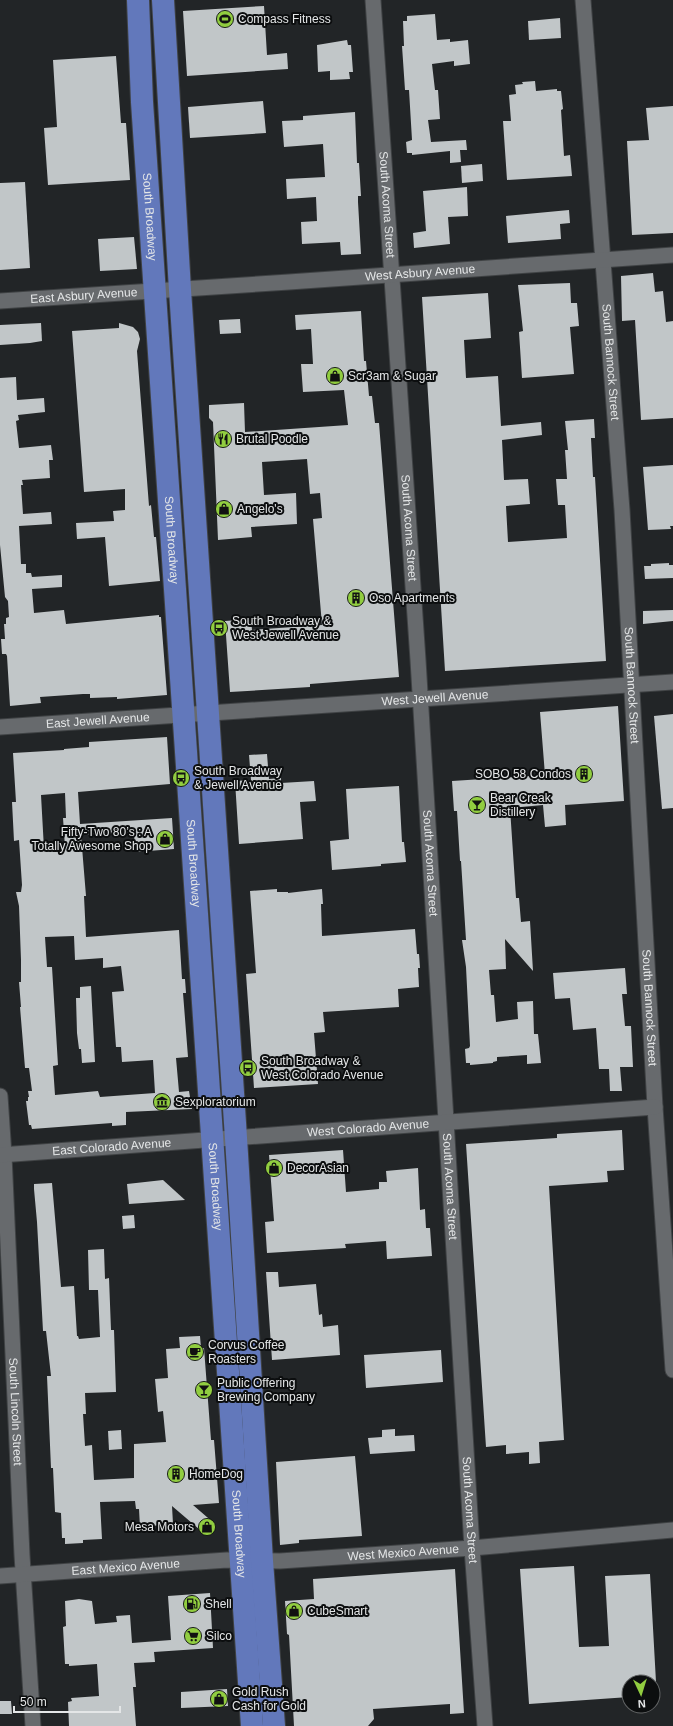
<svg xmlns="http://www.w3.org/2000/svg" width="673" height="1726" font-family="Helvetica,sans-serif">
<rect width="100%" height="100%" fill="#222527"/>
<g fill="#c1c6c8" fill-rule="evenodd">
<polygon points="264,6 267,55 287,53 288,69 187,76 183,11"/>
<polygon points="435,14 437,40 450,39 450,42 468,40 470,64 454,66 454,61 432,64 435,90 438,90 440,119 428,120 431,142 466,140 467,150 460,150 461,162 450,163 450,151 412,155 412,153 407,153 406,142 412,140 409,90 405,90 402,46 404,46 403,21 407,21 407,16"/>
<polygon points="560,18 561,38 529,40 528,21"/>
<polygon points="347,40 348,45 351,45 353,72 349,72 350,79 330,80 330,71 318,72 317,45"/>
<polygon points="116,56 121,123 126,123 130,180 48,185 44,128 57,127 53,60"/>
<polygon points="535,81 536,91 557,89 557,91 561,91 563,109 561,110 564,156 570,155 572,176 507,180 503,121 511,121 509,95 516,94 515,85 523,84 522,82"/>
<polygon points="263,101 266,133 190,138 188,107"/>
<polygon points="673,106 673,233 632,235 627,141 649,140 646,108"/>
<polygon points="355,112 357,163 359,163 361,196 358,196 358,202 361,254 341,255 340,242 302,244 301,222 317,221 316,197 287,199 286,179 325,177 323,144 284,147 282,121 303,120 303,116"/>
<polygon points="482,164 483,181 462,183 461,166"/>
<polygon points="25,182 30,268 0,270 0,183"/>
<polygon points="467,187 468,216 448,217 450,244 414,248 413,233 426,231 423,191"/>
<polygon points="569,210 570,223 560,224 561,239 508,243 506,216"/>
<polygon points="134,237 137,269 100,271 98,239"/>
<polygon points="653,273 655,292 663,291 666,322 673,321 673,418 641,420 635,320 622,321 621,276"/>
<polygon points="570,283 571,303 577,303 579,326 570,327 574,374 522,378 519,332 523,331 518,285"/>
<polygon points="488,293 491,338 464,340 466,378 498,376 501,426 541,422 542,435 502,440 504,480 528,479 530,504 506,506 508,542 567,538 565,505 558,505 556,479 567,479 565,450 568,450 565,421 594,419 595,438 591,438 593,477 595,477 606,661 445,671 422,297"/>
<polygon points="361,311 364,361 366,361 369,396 372,396 375,423 379,423 399,677 310,684 310,687 230,692 225,621 251,619 252,630 322,625 313,519 322,518 320,493 310,494 307,459 262,462 264,495 296,493 297,524 251,527 252,537 218,540 213,422 209,418 209,405 244,403 245,432 348,425 344,390 303,392 301,364 313,364 311,329 296,330 295,315"/>
<polygon points="240,319 241,333 220,334 219,320"/>
<polygon points="41,323 42,341 30,343 0,345 0,325"/>
<polygon points="119,323 133,327 138,332 140,339 137,351 149,506 151,505 154,537 156,537 160,581 109,586 105,537 77,539 76,523 114,521 113,511 125,510 125,489 84,492 72,331 119,328"/>
<polygon points="16,377 17,400 44,398 45,412 18,415 19,420 16,421 19,448 51,445 53,460 49,460 50,478 22,480 23,485 21,485 23,514 51,512 52,524 19,526 21,564 26,564 26,573 31,573 32,577 62,575 62,587 32,589 34,613 64,610 66,624 159,615 159,617 161,617 167,695 117,699 117,697 90,698 90,694 83,694 40,697 41,703 10,706 7,656 6,654 2,654 1,639 5,639 4,624 6,624 6,618 9,617 8,601 5,597 0,545 0,378"/>
<polygon points="673,465 673,526 670,526 671,529 648,530 643,467"/>
<polygon points="669,563 669,565 673,565 673,578 645,579 644,566 651,566 651,564"/>
<polygon points="673,610 673,621 643,624 643,611"/>
<polygon points="618,706 624,801 565,805 566,825 545,827 543,805 510,808 516,898 519,898 521,922 530,921 533,971 505,939 506,969 489,970 491,995 494,995 496,1022 518,1019 517,1002 533,1001 534,1034 538,1034 541,1063 527,1064 527,1055 497,1057 497,1061 493,1062 493,1063 470,1065 470,1063 466,1063 465,1049 469,1048 470,1046 466,967 462,940 466,940 461,861 460,861 457,811 454,811 452,781 545,775 540,712"/>
<polygon points="673,714 673,808 662,809 654,716"/>
<path d="M167,737L170,784L78,792L80,824L172,818L174,849L135,852L134,832L81,835L86,896H84L86,937L179,930L182,979H185L186,993H183L188,1057L176,1058L179,1092L189,1091L192,1109L126,1112V1125L112,1126V1123L32,1129L31,1125H29L26,1101H28V1097H29L28,1091H32L29,1068H25L20,1007H21L19,982H21V960L19,906L16,892H21L22,885L19,840L14,841L12,802H16L13,753L64,750V749L89,747V742ZM65,793L66,818H63L65,847L44,849L41,795ZM74,936L75,960L103,958V968L121,966L124,991L112,992L116,1047H121L122,1062L153,1060L155,1093L100,1097L98,1091L55,1095L53,1066L58,1065L52,967H47L45,937Z"/>
<polygon points="267,754 269,779 281,778 281,783 314,781 316,801 300,802 303,839 239,844 235,781 251,780 249,755"/>
<polygon points="399,786 402,842 404,842 406,862 381,864 381,866 332,870 330,841 349,839 346,789"/>
<polygon points="277,889 277,892 288,892 288,893 322,889 323,904 321,904 322,936 415,929 417,954 419,954 420,968 418,968 419,987 398,989 399,1007 323,1012 325,1032 314,1033 318,1084 254,1088 246,974 256,973 250,891"/>
<polygon points="625,968 627,994 622,994 625,1026 631,1026 633,1067 620,1067 622,1091 610,1091 609,1069 599,1069 596,1028 573,1030 570,998 555,999 553,973"/>
<polygon points="91,986 95,1062 82,1063 81,1049 79,1049 77,1033 76,998 80,998 80,987"/>
<polygon points="622,1130 624,1170 607,1171 608,1182 549,1186 564,1440 539,1442 540,1463 529,1464 529,1452 506,1454 506,1445 486,1447 466,1144 557,1138 557,1134"/>
<polygon points="343,1150 346,1192 379,1189 379,1182 387,1182 386,1171 418,1168 420,1210 425,1209 426,1228 430,1228 432,1256 387,1259 386,1241 345,1244 346,1248 267,1253 265,1222 274,1221 269,1155"/>
<polygon points="163,1180 185,1200 129,1204 127,1184"/>
<polygon points="52,1183 61,1287 74,1286 77,1336 78,1336 79,1339 100,1337 98,1290 89,1290 88,1250 104,1249 105,1279 109,1278 111,1330 114,1330 116,1392 85,1393 86,1414 83,1414 85,1446 92,1445 94,1480 134,1478 134,1444 166,1442 163,1411 158,1412 155,1379 168,1378 166,1349 180,1348 179,1337 200,1336 201,1348 204,1348 211,1440 214,1440 219,1503 193,1505 215,1524 206,1535 172,1506 173,1524 140,1527 139,1509 136,1509 135,1501 100,1502 102,1539 83,1540 83,1543 65,1544 65,1538 62,1538 61,1513 55,1512 53,1468 51,1468 47,1376 51,1376 46,1331 43,1331 37,1222 34,1189 34,1184"/>
<polygon points="134,1215 135,1228 123,1229 122,1216"/>
<polygon points="266,1272 278,1272 279,1287 316,1284 319,1315 322,1314 323,1327 338,1325 340,1355 272,1360"/>
<polygon points="441,1350 443,1382 366,1388 364,1355"/>
<polygon points="395,1429 395,1436 414,1435 415,1451 370,1454 368,1438 382,1437 382,1430"/>
<polygon points="121,1430 122,1449 109,1450 108,1431"/>
<polygon points="355,1456 362,1536 299,1540 299,1543 280,1545 276,1462"/>
<polygon points="574,1566 579,1647 609,1646 605,1576 650,1574 656,1682 629,1682 629,1697 529,1704 520,1569"/>
<polygon points="455,1569 464,1713 450,1714 450,1704 373,1709 374,1719 368,1726 294,1726 289,1635 287,1634 285,1601 314,1599 313,1579"/>
<polygon points="210,1593 213,1648 154,1652 155,1662 134,1663 136,1687 133,1687 136,1726 69,1726 68,1702 72,1701 71,1698 99,1696 97,1664 69,1666 69,1664 65,1664 63,1627 66,1626 65,1601 79,1599 92,1601 95,1624 117,1622 116,1616 130,1615 132,1643 171,1640 168,1596"/>
<polygon points="227,1689 228,1706 181,1708 181,1692"/>
<polygon points="0,1701 11,1701 12,1714 0,1714"/>
</g>
<g fill="none" stroke-linecap="round" stroke-linejoin="round">
<g stroke="#3f4244" stroke-width="17">
<g id="street">
<path id="s1" d="M373,0L418,660L472,1548L485,1726"/>
<path id="s2" d="M583,0L622,510L655,1107L673,1370"/>
<path id="s3" d="M0,301L289,282L673,255"/>
<path id="s4" d="M0,727L673,682"/>
<path id="s5" d="M0,1096L4,1155L22,1555L33,1726"/>
<path id="s6" d="M0,1155L655,1107"/>
<path id="s7" d="M0,1576L227,1560L280,1561L472,1548L673,1530"/>
</g>
</g>
<g stroke="#3f4244" stroke-width="24">
<g id="primary">
<path id="s8" d="M138,0L142,102L252,1726"/>
<polyline points="163,0 180,290 236,1138 262,1561 274,1726"/>
</g>
</g>
<use href="#street" stroke="#676a6d" stroke-width="15"/>
<use href="#primary" stroke="#6278bb" stroke-width="22"/>
</g>
<defs>
<g id="stadium-disc" transform="scale(0.9)"><circle r="9.5" fill="#91cd40" stroke="#0c0e0f"/><path d="M0-5a6.5 5 0 1 0 0 10a6.5 5 0 1 0 0-10ZM-3.5-1.8h7v3.6h-7Z" fill="#111"/></g>
<g id="shop-disc" transform="scale(0.9)"><circle r="9.5" fill="#91cd40" stroke="#0c0e0f"/><path d="M-5-2.5h2.3a2.7 3.5 0 0 1 5.4 0H5L5.5 6h-11ZM-1.5-2.5h3a1.5 2.3 0 0 0-3 0Z" fill="#111"/></g>
<g id="restaurant-disc" transform="scale(0.9)"><circle r="9.5" fill="#91cd40" stroke="#0c0e0f"/><path d="M-5-6h1v4h1v-4h1v4h1v-4h1v5L-1.5 .5V6h-2V.5L-5-1ZM5-6V6H3V1.5H1.5Q1.5-4 5-6Z" fill="#111"/></g>
<g id="building-disc" transform="scale(0.9)"><circle r="9.5" fill="#91cd40" stroke="#0c0e0f"/><path d="M-4-6H4V6H1V3H-1V6H-4ZM-2.5-4.3h1.7v1.8h-1.7ZM.8-4.3h1.7v1.8H.8ZM-2.5-1h1.7V.8h-1.7ZM.8-1h1.7V.8H.8Z" fill="#111"/></g>
<g id="bus-disc" transform="scale(0.9)"><circle r="9.5" fill="#91cd40" stroke="#0c0e0f"/><path d="M-5-6H5V4H4V6H2V4H-2V6H-4V4H-5ZM-3.5-4V0h7V-4ZM-3.5 1.2v1.5H-2V1.2ZM2 1.2v1.5H3.5V1.2Z" fill="#111"/></g>
<g id="bar-disc" transform="scale(0.9)"><circle r="9.5" fill="#91cd40" stroke="#0c0e0f"/><path d="M-6-5H6L.8 .8V4.5H3.5V6h-7V4.5H-.8V.8Z" fill="#111"/></g>
<g id="museum-disc" transform="scale(0.9)"><circle r="9.5" fill="#91cd40" stroke="#0c0e0f"/><path d="M0-6L6-3V-2H-6V-3ZM-5-1h2V3h-2ZM-1-1h2V3h-2ZM3-1h2V3H3ZM-6 4H6V6H-6Z" fill="#111"/></g>
<g id="cafe-disc" transform="scale(0.9)"><circle r="9.5" fill="#91cd40" stroke="#0c0e0f"/><path d="M-5.5-4.5H6V0H3Q3 3.5 0 3.5H-2.5Q-5.5 3.5-5.5 0ZM3-3.2v2h1.7v-2ZM-6 4.5H4V6H-6Z" fill="#111"/></g>
<g id="fuel-disc" transform="scale(0.9)"><circle r="9.5" fill="#91cd40" stroke="#0c0e0f"/><path d="M-5.5-6h7V0h2V4h1.3V-2.5L3-4.5l.8-.8L6-3V5H2.5V1h-1V6h-7ZM-4.2-4.7v3.2H.2V-4.7Z" fill="#111"/></g>
<g id="supermarket-disc" transform="scale(0.9)"><circle r="9.5" fill="#91cd40" stroke="#0c0e0f"/><path d="M-6-5.5h2.5l.6 2H6L4.5 2H-2.5L-4.4-4H-6ZM-1.5 3.2a1.3 1.3 0 1 0 .1 0ZM3 3.2a1.3 1.3 0 1 0 .1 0Z" fill="#111"/></g>
</defs>
<g fill-rule="evenodd">
<use href="#stadium-disc" x="225" y="19"/>
<use href="#shop-disc" x="335" y="376"/>
<use href="#restaurant-disc" x="223" y="439"/>
<use href="#shop-disc" x="224" y="509"/>
<use href="#building-disc" x="356" y="598"/>
<use href="#bus-disc" x="219" y="628"/>
<use href="#building-disc" x="584" y="774"/>
<use href="#bus-disc" x="181" y="778"/>
<use href="#bar-disc" x="477" y="805"/>
<use href="#shop-disc" x="165" y="839"/>
<use href="#bus-disc" x="248" y="1068"/>
<use href="#museum-disc" x="162" y="1102"/>
<use href="#shop-disc" x="274" y="1168"/>
<use href="#cafe-disc" x="195" y="1352"/>
<use href="#bar-disc" x="204" y="1390"/>
<use href="#building-disc" x="176" y="1474"/>
<use href="#shop-disc" x="207" y="1527"/>
<use href="#fuel-disc" x="192" y="1604"/>
<use href="#shop-disc" x="294" y="1611"/>
<use href="#supermarket-disc" x="193" y="1636"/>
<use href="#shop-disc" x="219" y="1699"/>
</g>
<g text-anchor="middle" stroke-width="4" stroke-linejoin="round" paint-order="stroke">
<g font-size="12" fill="#e4e6e7" stroke="#0c0e0f" text-anchor="start">
<text x="238" y="23">Compass Fitness</text>
<text x="348" y="380">Scr3am &amp; Sugar</text>
<text x="236" y="443">Brutal Poodle</text>
<text x="237" y="513">Angelo's</text>
<text x="369" y="602">Oso Apartments</text>
<text x="232" y="625">South Broadway &amp;<tspan x="232" dy="14">West Jewell Avenue</tspan></text>
<text x="194" y="775">South Broadway<tspan x="194" dy="14">&amp; Jewell Avenue</tspan></text>
<text x="571" y="778" text-anchor="end">SOBO 58 Condos</text>
<text x="490" y="802">Bear Creak<tspan x="490" dy="14">Distillery</tspan></text>
<text x="152" y="836" text-anchor="end">Fifty-Two 80’s : A<tspan x="152" dy="14">Totally Awesome Shop</tspan></text>
<text x="261" y="1065">South Broadway &amp;<tspan x="261" dy="14">West Colorado Avenue</tspan></text>
<text x="175" y="1106">Sexploratorium</text>
<text x="287" y="1172">DecorAsian</text>
<text x="208" y="1349">Corvus Coffee<tspan x="208" dy="14">Roasters</tspan></text>
<text x="217" y="1387">Public Offering<tspan x="217" dy="14">Brewing Company</tspan></text>
<text x="189" y="1478">HomeDog</text>
<text x="194" y="1531" text-anchor="end">Mesa Motors</text>
<text x="205" y="1608">Shell</text>
<text x="307" y="1615">CubeSmart</text>
<text x="206" y="1640">Silco</text>
<text x="232" y="1696">Gold Rush<tspan x="232" dy="14">Cash for Gold</tspan></text>
</g>
<g font-size="12" fill="#e4e6e7" stroke="#0c0e0f">
<text dy="4" stroke="none"><textPath href="#s1" startOffset="205">South Acoma Street</textPath></text>
<text dy="4" stroke="none"><textPath href="#s8" startOffset="217">South Broadway</textPath></text>
<text dy="4" stroke="none"><textPath href="#s3" startOffset="421">West Asbury Avenue</textPath></text>
<text dy="4" stroke="none"><textPath href="#s3" startOffset="84">East Asbury Avenue</textPath></text>
<text dy="4" stroke="none"><textPath href="#s2" startOffset="363">South Bannock Street</textPath></text>
<text dy="4" stroke="none"><textPath href="#s1" startOffset="529">South Acoma Street</textPath></text>
<text dy="4" stroke="none"><textPath href="#s8" startOffset="541">South Broadway</textPath></text>
<text dy="4" stroke="none"><textPath href="#s2" startOffset="687">South Bannock Street</textPath></text>
<text dy="4" stroke="none"><textPath href="#s4" startOffset="436">West Jewell Avenue</textPath></text>
<text dy="4" stroke="none"><textPath href="#s4" startOffset="98">East Jewell Avenue</textPath></text>
<text dy="4" stroke="none"><textPath href="#s8" startOffset="865">South Broadway</textPath></text>
<text dy="4" stroke="none"><textPath href="#s1" startOffset="865">South Acoma Street</textPath></text>
<text dy="4" stroke="none"><textPath href="#s2" startOffset="1010">South Bannock Street</textPath></text>
<text dy="4" stroke="none"><textPath href="#s6" startOffset="369">West Colorado Avenue</textPath></text>
<text dy="4" stroke="none"><textPath href="#s6" startOffset="112">East Colorado Avenue</textPath></text>
<text dy="4" stroke="none"><textPath href="#s8" startOffset="1189">South Broadway</textPath></text>
<text dy="4" stroke="none"><textPath href="#s1" startOffset="1189">South Acoma Street</textPath></text>
<text dy="4" stroke="none"><textPath href="#s5" startOffset="316">South Lincoln Street</textPath></text>
<text dy="4" stroke="none"><textPath href="#s1" startOffset="1513">South Acoma Street</textPath></text>
<text dy="4" stroke="none"><textPath href="#s8" startOffset="1537">South Broadway</textPath></text>
<text dy="4" stroke="none"><textPath href="#s7" startOffset="404">West Mexico Avenue</textPath></text>
<text dy="4" stroke="none"><textPath href="#s7" startOffset="126">East Mexico Avenue</textPath></text>
</g>
</g>
<g transform="translate(641 1694) rotate(176)"><circle r="19" fill="#0c0e0f" stroke="#626465"/>
<path d="M0-3L7 15L0 10L-7 15Z" fill="#91cd40"/>
<text y="-6" font-size="11" font-weight="bold" text-anchor="middle" fill="#e4e6e7">N</text>
</g>
<path d="M14 1706v6h106v-6" fill="none" stroke="#e4e6e7" stroke-width="2"/>
<text x="20" y="1706" font-size="12" fill="#e4e6e7" stroke="#0c0e0f" stroke-width="3" paint-order="stroke">50 m</text>
</svg>
